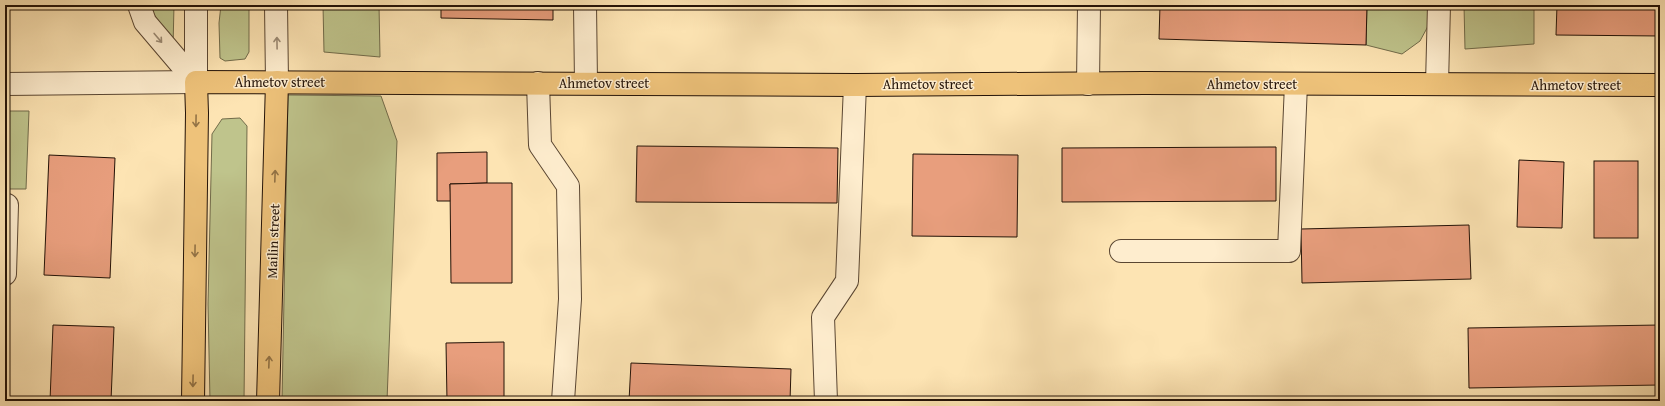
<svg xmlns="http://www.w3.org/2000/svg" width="1665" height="406" font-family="'Gentium Book Plus',serif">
<rect width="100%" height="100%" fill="#fde4b3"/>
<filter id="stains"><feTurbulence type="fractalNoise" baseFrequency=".005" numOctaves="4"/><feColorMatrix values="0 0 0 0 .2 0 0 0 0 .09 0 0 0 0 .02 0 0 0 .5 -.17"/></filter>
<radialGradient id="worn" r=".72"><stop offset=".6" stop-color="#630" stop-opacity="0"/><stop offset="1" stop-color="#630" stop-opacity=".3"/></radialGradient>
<g fill="#bfc48c" stroke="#716b4a">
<polygon points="149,5 174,5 173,48"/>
<polygon points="221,5 249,5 249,52 245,59 225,61 220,58 219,23"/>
<polygon points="323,5 379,5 380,57 324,52"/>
<polygon points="1367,5 1434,5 1434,15 1420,41 1402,54 1366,45"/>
<polygon points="1464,5 1534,5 1534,44 1465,49"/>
<polygon points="288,95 381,96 397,141 387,401 282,401"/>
<polygon points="5,111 29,111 26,189 5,189"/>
<polygon points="240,118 247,126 244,401 210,401 208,304 212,134 222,119"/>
</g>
<g fill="#e89e7d" stroke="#231207">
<polygon points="441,5 556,5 556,9 553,9 553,20 441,18"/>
<polygon points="1160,5 1367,5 1366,45 1159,39"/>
<polygon points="1557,5 1660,5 1660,36 1556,35"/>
<polygon points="637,146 838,148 837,203 636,202"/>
<polygon points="1276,147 1276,201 1062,202 1062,148"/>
<polygon points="487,152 487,183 450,184 451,201 437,201 437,153"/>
<polygon points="913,154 1018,155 1017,237 912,236"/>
<polygon points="49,155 115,158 110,278 44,275"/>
<polygon points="1519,160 1564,162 1562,228 1517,227"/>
<rect x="1594" y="161" width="44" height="77"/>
<polygon points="487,183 512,183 512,283 451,283 450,184"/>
<polygon points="1469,225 1471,279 1302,283 1301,229"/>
<polygon points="53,325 114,327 111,401 50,401"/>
<polygon points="1660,325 1660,385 1469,388 1468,328"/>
<polygon points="504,342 504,401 447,401 446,343"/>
<polygon points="631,363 791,369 790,401 629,401"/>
</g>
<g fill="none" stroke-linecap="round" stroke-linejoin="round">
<g stroke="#5a4632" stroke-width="24">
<g id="minor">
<polyline points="139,5 145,22 196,82"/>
<polyline points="276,5 277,82"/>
<polyline points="585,5 586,83"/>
<polyline points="196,82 196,5"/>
<polyline points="538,83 540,145 568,186 570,299 563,401"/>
<polyline points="5,84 196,82"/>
<polyline points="1088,84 1089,5"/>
<polyline points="1437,84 1439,5"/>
<polyline points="1121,251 1289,251 1296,84"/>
<polyline points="5,274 7,205"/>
<polyline points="826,401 823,317 847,281 855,85"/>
</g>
</g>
<g stroke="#231207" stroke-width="24">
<g id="major">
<polyline points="193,401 197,113 196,82 855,85 1144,83 1660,85"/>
<polyline points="268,401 277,82"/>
</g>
</g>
<use href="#minor" stroke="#feedce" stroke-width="22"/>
<use href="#major" stroke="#eec27a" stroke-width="22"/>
</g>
<defs><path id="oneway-shaft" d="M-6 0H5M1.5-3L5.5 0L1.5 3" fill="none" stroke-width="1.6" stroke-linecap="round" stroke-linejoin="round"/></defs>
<g stroke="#9b8a74">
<use href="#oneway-shaft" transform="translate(158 38) rotate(50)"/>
<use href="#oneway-shaft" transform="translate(277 43) rotate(-91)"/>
</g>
<g stroke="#937346">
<use href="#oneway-shaft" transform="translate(196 121) rotate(91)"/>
<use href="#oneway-shaft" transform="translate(275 176) rotate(-88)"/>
<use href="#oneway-shaft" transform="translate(195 251) rotate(91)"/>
<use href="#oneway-shaft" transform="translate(269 362) rotate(-88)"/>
<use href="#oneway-shaft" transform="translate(193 381) rotate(91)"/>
</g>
<g text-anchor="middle" stroke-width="3" stroke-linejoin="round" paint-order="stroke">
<g font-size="14" fill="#231207" stroke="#feedce">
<text x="280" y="87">Ahmetov street</text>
<text x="604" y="88">Ahmetov street</text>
<text x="928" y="89">Ahmetov street</text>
<text x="1252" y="89">Ahmetov street</text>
<text x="1576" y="90">Ahmetov street</text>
<text transform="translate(273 241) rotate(-88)" y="5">Mailin street</text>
</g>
</g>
<rect width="1665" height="406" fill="none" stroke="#fde4b3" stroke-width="20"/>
<rect x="6" y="6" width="1653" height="394" fill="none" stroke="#231207" stroke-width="2"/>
<rect x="10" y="10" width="1645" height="386" fill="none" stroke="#231207"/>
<rect width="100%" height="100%" filter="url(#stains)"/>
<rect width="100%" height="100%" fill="url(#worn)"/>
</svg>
